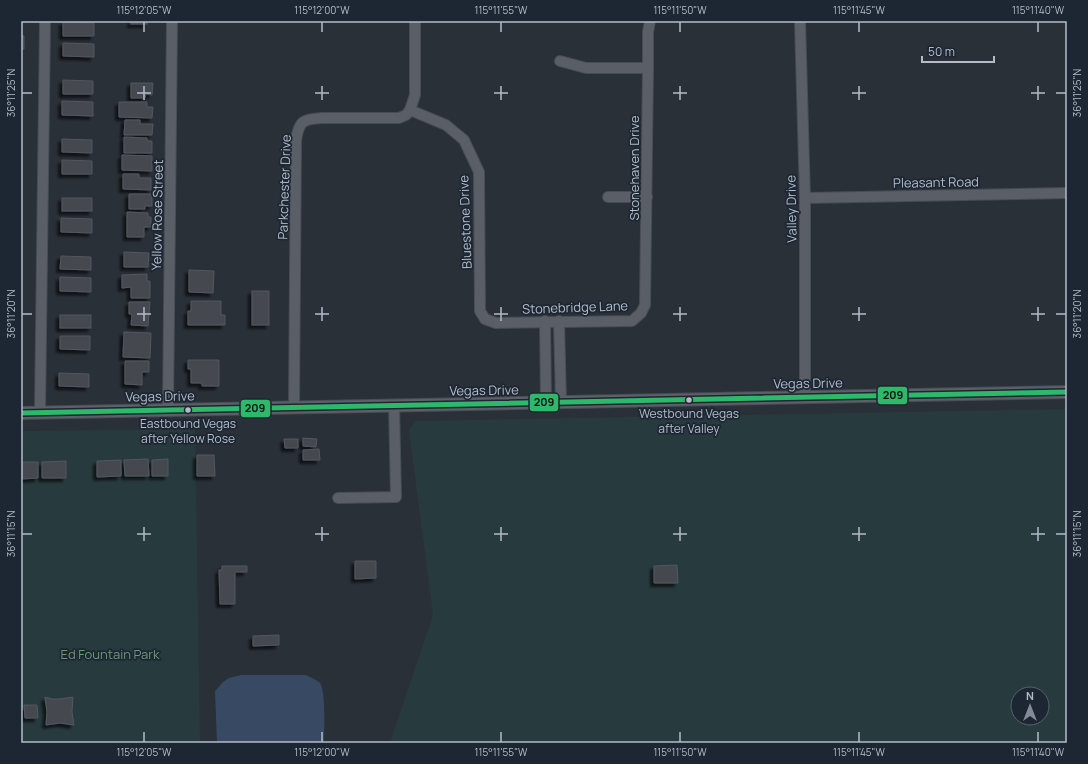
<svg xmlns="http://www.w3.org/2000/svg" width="1088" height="764" font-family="Manrope,sans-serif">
<defs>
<filter id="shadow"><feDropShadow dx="-3.5" dy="3.5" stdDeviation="1" flood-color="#0009"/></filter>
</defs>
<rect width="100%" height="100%" fill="#2a3038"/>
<g fill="#273a3e" fill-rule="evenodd">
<path d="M1067,409V743H390L433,615L409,430L416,421ZM1018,694H1042V718H1018Z"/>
<polygon points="195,429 200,743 21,743 21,431"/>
</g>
<path fill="#384963" d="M241,675H306C311,678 316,679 320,683C326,691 324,731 324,743H217L215,691L223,682L229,678Z"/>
<g fill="#444950" stroke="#52575f" filter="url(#shadow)">
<rect x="131" y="21" width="16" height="3"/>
<polygon points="63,22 94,23 94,36 63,36"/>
<polygon points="21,35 24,36 24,49 21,49"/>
<polygon points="63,43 94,44 94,57 63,56"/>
<polygon points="63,80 93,81 93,94 63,94"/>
<polygon points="131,83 153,83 152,95 146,94 145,98 131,98"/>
<polygon points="62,101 93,102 93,116 62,115"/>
<polygon points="119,102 147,102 147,107 153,107 152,118 119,117"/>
<polygon points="125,120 140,120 140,124 153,124 152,135 124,135"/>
<polygon points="124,137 147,138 147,141 152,141 152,153 124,153"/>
<polygon points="62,139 92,140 92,153 62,152"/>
<polygon points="122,155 152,156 152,171 122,170"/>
<polygon points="62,160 92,161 92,174 62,174"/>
<polygon points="123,174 139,174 139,178 151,178 151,190 123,189"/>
<polygon points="129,194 152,194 152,206 145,206 145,209 129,209"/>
<rect x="62" y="198" width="30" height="13"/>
<polygon points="127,212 148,213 148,217 151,217 151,227 144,227 144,237 127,237"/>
<polygon points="61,218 92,219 92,233 61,232"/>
<polygon points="124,252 149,253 148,267 124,267"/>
<polygon points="61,256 91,257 91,270 60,269"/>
<polygon points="189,270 214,271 213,293 189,292"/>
<polygon points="147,274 147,281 150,281 150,298 131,298 131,287 122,288 122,275"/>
<polygon points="60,277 91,278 91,292 60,291"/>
<rect x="252" y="291" width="17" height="34"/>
<polygon points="191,301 221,301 221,315 225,315 225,325 188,325 188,311 191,311"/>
<polygon points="129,302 150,302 148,326 131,325 132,314 129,314"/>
<rect x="60" y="315" width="31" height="13"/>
<polygon points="124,332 151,333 150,358 123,357"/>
<polygon points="60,336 90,336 90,350 60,349"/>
<polygon points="188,360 219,360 219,386 202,386 202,383 191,383 191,369 188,369"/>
<polygon points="125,361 149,361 149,372 142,372 142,385 125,384"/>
<polygon points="59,373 89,374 89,387 59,386"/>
<polygon points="303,438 317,439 316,447 303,446"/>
<polygon points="284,439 298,439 298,448 285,448"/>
<polygon points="319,449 320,460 303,460 303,450"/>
<polygon points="197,455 214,455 215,476 197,476"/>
<polygon points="148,459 149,476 125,476 124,460"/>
<polygon points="168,459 168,476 152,476 152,460"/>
<polygon points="121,460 121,476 97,477 97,461"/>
<polygon points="66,461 66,478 42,478 42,462"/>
<polygon points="21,462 38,462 38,478 21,479"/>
<polygon points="355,561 376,561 376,578 355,579"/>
<polygon points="677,565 678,583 654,583 654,566"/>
<polygon points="222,566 247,566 247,572 235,572 235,604 220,604 219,570 222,570"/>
<polygon points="279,635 279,645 253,646 253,636"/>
<polygon points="45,697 52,699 59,699 73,697 72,712 74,725 60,723 46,725 47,712"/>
<polygon points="24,705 37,705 38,718 25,718"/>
</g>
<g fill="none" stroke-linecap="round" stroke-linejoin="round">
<g stroke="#484c53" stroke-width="12">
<g id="minor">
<polyline points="800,21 805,198 805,397"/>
<polyline points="560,61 586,68 648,68"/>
<polyline points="410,110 446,125 464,140 479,172 480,311 485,319 496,323 632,321 641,313 645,305 648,68 648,32 650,21"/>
<polyline points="608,197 647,197"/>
<polyline points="805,198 1067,193"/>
<polyline points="545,321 546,402"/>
<polyline points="559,321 561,402"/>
<path d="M294,407L296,140C299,121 303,119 322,118H399L406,115L410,110L415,95V21"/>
<polyline points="168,410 172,21"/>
<polyline points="40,412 45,21"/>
<polyline points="338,498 396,497 394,405"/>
</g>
</g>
<g stroke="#484c55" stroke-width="14">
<polyline id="major" points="21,413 1067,392"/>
</g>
<use href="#minor" stroke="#5a5e66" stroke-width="10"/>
<use href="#major" stroke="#5c6168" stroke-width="12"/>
<g stroke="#1d2633" stroke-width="8">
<polyline id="bus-1" points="21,413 1067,392"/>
</g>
<use href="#bus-1" stroke="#2db86a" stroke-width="5"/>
</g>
<path fill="none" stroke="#b4bcc9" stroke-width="1.5" d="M144,22V32M322,22V32M501,22V32M680,22V32M859,22V32M1038,22V32M144,86V100M322,86V100M501,86V100M680,86V100M859,86V100M1038,86V100M22,93H32M137,93H151M315,93H329M494,93H508M673,93H687M852,93H866M1031,93H1045M1056,93H1066M144,307V321M322,307V321M501,307V321M680,307V321M859,307V321M1038,307V321M22,314H32M137,314H151M315,314H329M494,314H508M673,314H687M852,314H866M1031,314H1045M1056,314H1066M144,527V541M322,527V541M501,527V541M680,527V541M859,527V541M1038,527V541M22,534H32M137,534H151M315,534H329M494,534H508M673,534H687M852,534H866M1031,534H1045M1056,534H1066M144,732V742M322,732V742M501,732V742M680,732V742M859,732V742M1038,732V742"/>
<g fill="#b4bcc9" stroke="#1d2633" stroke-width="1.5">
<circle cx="689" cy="400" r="3.5"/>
<circle cx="188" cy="410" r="3.5"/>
</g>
<g text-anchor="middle" stroke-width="3.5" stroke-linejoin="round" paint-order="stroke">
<g font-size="12" fill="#b4bcc9" stroke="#1d2633">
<text x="689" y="418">Westbound Vegas<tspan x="689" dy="15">after Valley</tspan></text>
<text x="188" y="428">Eastbound Vegas<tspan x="188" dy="15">after Yellow Rose</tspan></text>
</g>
<g font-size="13" fill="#b4bcc9" stroke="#1d2633">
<text transform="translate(634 168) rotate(-90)" y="5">Stonehaven Drive</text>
<text transform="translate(936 182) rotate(-1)" y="5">Pleasant Road</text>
<text transform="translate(284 187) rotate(-88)" y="5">Parkchester Drive</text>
<text transform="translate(791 209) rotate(-91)" y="5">Valley Drive</text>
<text transform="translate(157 215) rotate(-89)" y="5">Yellow Rose Street</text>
<text transform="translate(465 222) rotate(-92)" y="5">Bluestone Drive</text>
<text transform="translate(575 307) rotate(-2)" y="5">Stonebridge Lane</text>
<text transform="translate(808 383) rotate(-1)" y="5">Vegas Drive</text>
<text transform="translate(484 390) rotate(-1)" y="5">Vegas Drive</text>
<text transform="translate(160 396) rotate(-1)" y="5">Vegas Drive</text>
</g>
<g font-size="13" fill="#6b9a76" stroke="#1d2633">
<text x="110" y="659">Ed Fountain Park</text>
</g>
</g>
<g stroke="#1d2633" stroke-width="1.5">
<rect x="877" y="386" width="31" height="19" rx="4" fill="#2db86a"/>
<rect x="529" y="393" width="30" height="19" rx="4" fill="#2db86a"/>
<rect x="240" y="399" width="31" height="19" rx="4" fill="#2db86a"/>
</g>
<g font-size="11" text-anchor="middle" font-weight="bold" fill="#111">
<text x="893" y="399">209</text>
<text x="544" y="406">209</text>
<text x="255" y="412">209</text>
</g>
<rect width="1088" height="764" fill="none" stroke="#1d2633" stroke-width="44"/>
<g transform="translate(1030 706)"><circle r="19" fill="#1d2633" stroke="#59626f"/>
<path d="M0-3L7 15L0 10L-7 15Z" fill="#848b96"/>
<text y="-6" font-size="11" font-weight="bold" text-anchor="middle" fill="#b4bcc9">N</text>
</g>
<path d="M922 56v6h72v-6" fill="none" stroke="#b4bcc9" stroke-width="2"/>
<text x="928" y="56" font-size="12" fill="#b4bcc9" stroke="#1d2633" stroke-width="3" paint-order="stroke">50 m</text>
<rect x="22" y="22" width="1044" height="720" fill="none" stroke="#b4bcc9" stroke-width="1.5"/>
<g font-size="10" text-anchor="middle" fill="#b4bcc9">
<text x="144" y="14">115°12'05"W</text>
<text x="322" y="14">115°12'00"W</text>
<text x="501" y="14">115°11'55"W</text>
<text x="680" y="14">115°11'50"W</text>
<text x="859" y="14">115°11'45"W</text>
<text x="1038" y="14">115°11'40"W</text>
<text transform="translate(11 93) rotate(-90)" y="4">36°11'25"N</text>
<text transform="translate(1077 93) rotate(-90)" y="4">36°11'25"N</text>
<text transform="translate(11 314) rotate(-90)" y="4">36°11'20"N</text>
<text transform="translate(1077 314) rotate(-90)" y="4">36°11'20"N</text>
<text transform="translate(11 534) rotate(-90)" y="4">36°11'15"N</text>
<text transform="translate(1077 534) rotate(-90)" y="4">36°11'15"N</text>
<text x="144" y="756">115°12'05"W</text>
<text x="322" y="756">115°12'00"W</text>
<text x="501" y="756">115°11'55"W</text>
<text x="680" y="756">115°11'50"W</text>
<text x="859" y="756">115°11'45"W</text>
<text x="1038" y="756">115°11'40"W</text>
</g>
</svg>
